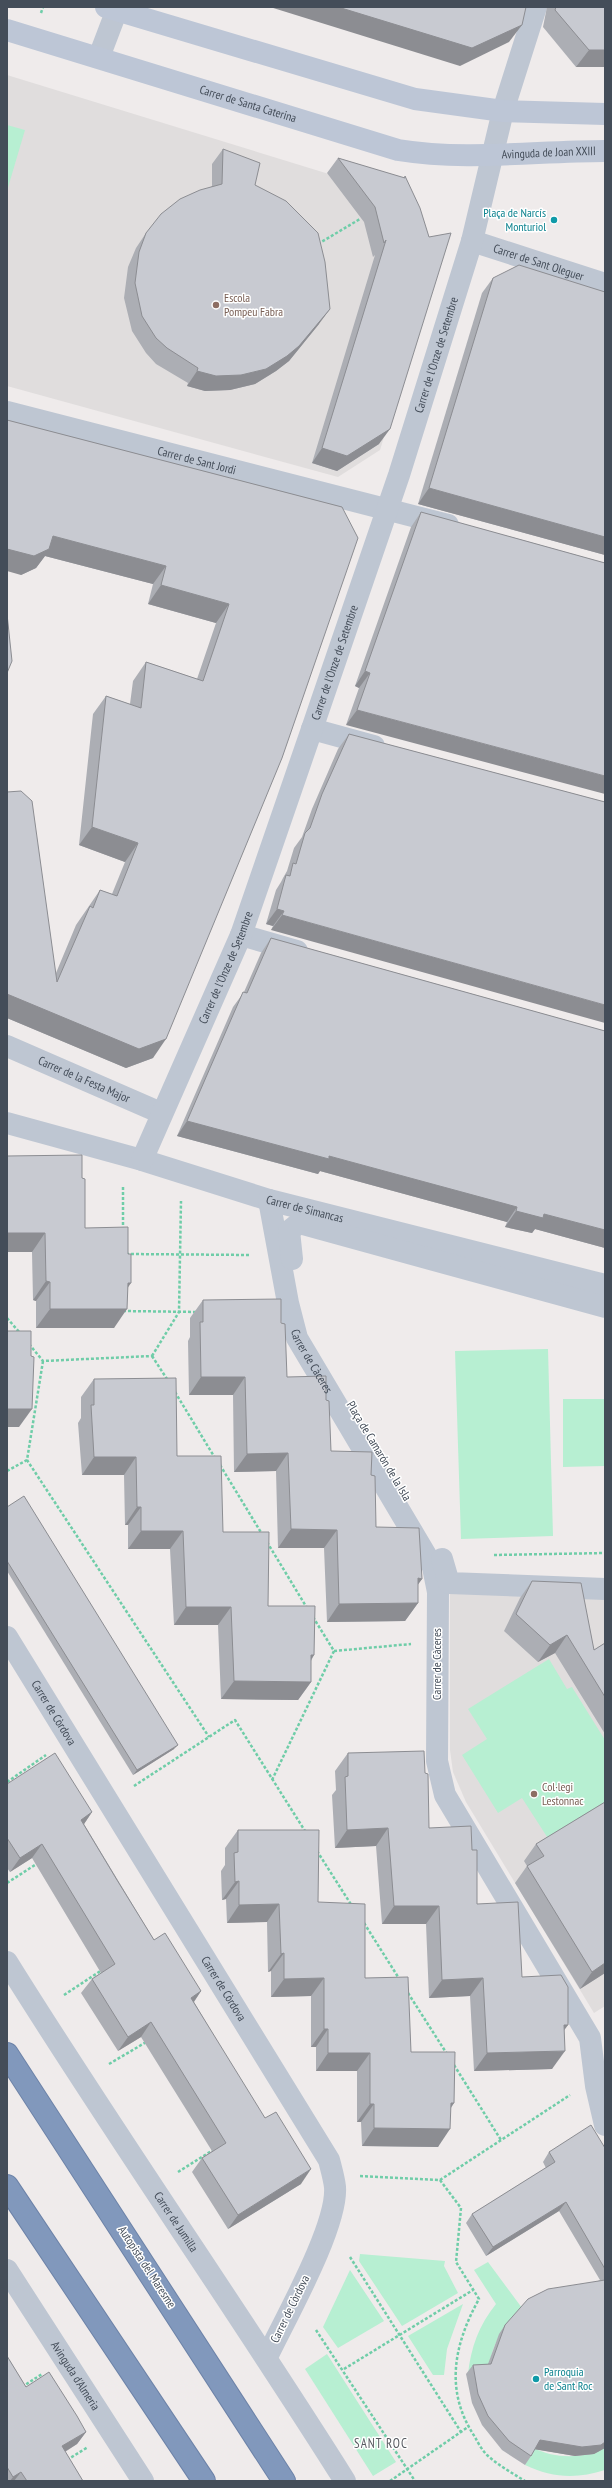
<svg xmlns="http://www.w3.org/2000/svg" width="612" height="2488" font-family="'PT Sans Narrow',sans-serif">
<rect width="100%" height="100%" fill="#efebeb"/>
<g fill="#e0dddd">
<polygon points="7,75 394,194 441,252 380,450 338,477 7,386"/>
<polygon points="450,1584 605,1590 605,2006 594,2013 466,1802 453,1772 450,1750"/>
</g>
<g fill="#b7efd2">
<polygon points="7,125 25,130 7,191"/>
<polygon points="548,1349 553,1536 461,1539 455,1351"/>
<polygon points="563,1399 605,1399 605,1466 563,1467"/>
<polygon points="549,1659 567,1689 572,1687 605,1740 605,1810 551,1843 522,1798 498,1813 462,1755 487,1739 468,1709"/>
<polygon points="360,2254 445,2261 444,2266 458,2293 402,2326 359,2261"/>
<path d="M488,2262L522,2308C502,2326 491,2346 488,2373L468,2374C471,2347 479,2325 496,2304L474,2270Z"/>
<polygon points="350,2270 384,2321 338,2348 323,2327"/>
<polygon points="463,2304 447,2349 444,2375 433,2375 408,2336"/>
<polygon points="327,2354 396,2462 373,2476 305,2369"/>
<path d="M534,2448C554,2459 585,2459 605,2448V2470C577,2479 552,2478 525,2465Z"/>
</g>
<g fill="none" stroke-linecap="round" stroke-linejoin="round">
<g stroke="#6d83a8" stroke-width="24">
<g id="highway">
<polyline points="7,2054 284,2481"/>
<polyline points="7,2186 204,2481"/>
</g>
</g>
<g stroke="#6fcda8" stroke-width="2.5" stroke-dasharray="3 2" stroke-linecap="butt">
<polyline points="41,13 43,7"/>
<polyline points="318,244 360,219"/>
<polyline points="123,1230 123,1185"/>
<polyline points="126,1254 251,1255"/>
<polyline points="123,1311 198,1312"/>
<polyline points="7,1318 20,1333"/>
<polyline points="29,1344 43,1361 152,1356"/>
<polyline points="152,1356 167,1379"/>
<polyline points="152,1356 179,1312 181,1201"/>
<polyline points="43,1361 27,1460 209,1737"/>
<polyline points="175,1392 215,1458"/>
<polyline points="220,1465 262,1534"/>
<polyline points="7,1471 27,1460"/>
<polyline points="267,1542 307,1608"/>
<polyline points="494,1555 605,1553"/>
<polyline points="313,1617 334,1651"/>
<polyline points="334,1651 411,1644"/>
<polyline points="272,1780 334,1651"/>
<polyline points="7,1782 46,1755"/>
<polyline points="134,1786 235,1720 305,1831"/>
<polyline points="317,1851 352,1906"/>
<polyline points="7,1883 38,1863"/>
<polyline points="364,1923 400,1980"/>
<polyline points="408,1993 447,2054"/>
<polyline points="64,1995 102,1970"/>
<polyline points="109,2064 148,2041"/>
<polyline points="454,2065 501,2140"/>
<polyline points="178,2172 213,2150"/>
<polyline points="360,2176 440,2180 570,2095"/>
<path d="M440,2180L461,2208L456,2262L479,2299C454,2344 444,2391 475,2437C478,2443 482,2450 487,2455C498,2465 512,2473 525,2481"/>
<polyline points="350,2257 461,2432"/>
<polyline points="316,2330 415,2481"/>
<polyline points="344,2369 473,2290"/>
<polyline points="22,2387 42,2374"/>
<polyline points="67,2460 88,2447"/>
<polyline points="390,2481 468,2427"/>
</g>
<g stroke="#bec6d2" stroke-width="22">
<polyline points="99,57 118,7"/>
<path id="s1" d="M472,241L605,284"/>
<path id="s2" d="M7,412L448,525"/>
<polyline points="312,729 374,746"/>
<polyline points="241,935 297,951"/>
<path id="s3" d="M7,1046L161,1113"/>
<path id="s4" d="M7,1123L142,1160L269,1200L605,1285"/>
<path id="s5" d="M142,1160L241,935L312,729L399,475L472,241L503,111L536,7"/>
<path id="s6" d="M269,1200L288,1303L297,1338L433,1567L438,1592L437,1761L445,1795L590,2038L596,2086L605,2125"/>
<polyline points="292,1259 289,1231 299,1223 605,1307"/>
<polyline points="442,1559 449,1583 605,1589"/>
<path id="s7" d="M7,1637L329,2160C331,2168 334,2178 335,2187C338,2226 285,2319 267,2357"/>
<path id="s8" d="M7,1962C116,2137 235,2306 345,2481"/>
<path id="s9" d="M7,2270L143,2481"/>
</g>
<g stroke="#bdc6d6" stroke-width="22">
<polyline points="106,7 415,99 503,111 605,114"/>
<path id="s10" d="M7,30L398,150C466,161 536,151 605,151"/>
</g>
<use href="#highway" stroke="#8198bc" stroke-width="22"/>
</g>
<g fill="#acaeb4">
<polygon points="547,7 605,7 605,67 576,67 543,27"/>
<polygon points="223,149 255,185 319,324 289,361 276,371 255,384 230,390 205,391 187,386 188,383 156,364 146,353 132,331 124,298 128,267 136,248 146,233 212,186 212,164"/>
<polygon points="338,158 404,178 405,176 379,444 337,471 312,463 375,255 373,257 364,222 327,173"/>
<polygon points="493,278 605,292 605,555 418,504 482,293"/>
<polygon points="7,420 342,507 153,1058 126,1068 7,1018 56,973 76,925 100,890 112,894 125,862 79,845 93,714 106,696 130,704 133,681 146,662 197,679 216,623 148,604 153,584 45,556 36,568 21,575"/>
<polygon points="421,512 605,563 346,725 359,688 355,686 411,527"/>
<polygon points="349,734 605,802 271,930 273,926 266,924 276,890 281,882 283,878 287,871 294,848 302,837 312,809 338,749"/>
<polygon points="271,938 605,1031 605,1248 535,1229 532,1233 505,1227 507,1222 320,1171 318,1174 177,1136 233,1007 244,992 261,953"/>
<polygon points="7,1156 82,1178 85,1228 128,1254 128,1288 114,1328 36,1328 36,1301 33,1300 32,1252 7,1252"/>
<polygon points="203,1300 281,1323 287,1377 326,1400 331,1451 371,1475 376,1527 422,1579 418,1584 418,1603 405,1621 327,1622 324,1548 278,1548 276,1471 234,1472 233,1395 189,1395 188,1341 190,1337 190,1318"/>
<polygon points="94,1379 177,1456 268,1606 314,1655 311,1661 311,1682 298,1700 221,1699 218,1625 174,1625 170,1549 128,1549 128,1525 125,1525 124,1475 82,1475 78,1423 81,1418 81,1397"/>
<polygon points="7,1507 174,1749 133,1775 7,1571"/>
<polygon points="532,1581 594,1650 605,1643 605,1734 555,1653 538,1662 504,1631 520,1598"/>
<polygon points="348,1753 425,1773 429,1828 472,1850 477,1904 522,1977 564,2030 552,2069 474,2071 470,1996 429,1998 426,1924 382,1924 376,1846 335,1848 332,1795 336,1790 335,1771"/>
<polygon points="7,1784 92,1812 84,1824 154,1940 201,1991 194,2002 301,2184 228,2229 192,2172 202,2158 212,2151 141,2037 118,2051 81,1993 92,1979 101,1973 32,1858 10,1872 7,1868"/>
<polygon points="605,1802 605,1973 580,1989 515,1883 527,1866 524,1861 536,1844"/>
<polygon points="238,1830 318,1902 411,2052 454,2103 451,2108 438,2147 362,2146 361,2122 357,2122 357,2071 316,2071 316,2047 311,2047 311,1996 271,1997 271,1971 268,1972 267,1922 227,1923 226,1899 222,1900 221,1871 225,1865 225,1848"/>
<polygon points="605,2148 605,2448 594,2454 575,2456 535,2449 531,2456 525,2465 502,2450 482,2425 472,2403 466,2374 473,2365 488,2364 499,2334 505,2325 600,2280 559,2211 486,2256 466,2223 472,2214 546,2168 543,2162 549,2152"/>
<polygon points="7,2356 26,2387 86,2432 77,2444 65,2452 83,2481 7,2481"/>
</g>
<g fill="#8c8d92">
<polygon points="270,7 338,7 522,25 509,42 460,66"/>
<polygon points="589,50 605,50 605,67 576,67"/>
<polygon points="330,309 319,324 289,361 276,371 255,384 230,390 205,391 187,386 197,371"/>
<polygon points="390,429 379,444 337,471 312,463 322,448"/>
<polygon points="429,488 605,537 605,555 418,504"/>
<polygon points="53,536 166,566 153,584 45,556 36,568 21,575 7,571 7,549"/>
<polygon points="161,585 229,604 216,623 148,604"/>
<polygon points="365,671 370,673 359,688 355,686"/>
<polygon points="357,710 605,776 605,794 346,725"/>
<polygon points="92,827 138,843 125,862 79,845"/>
<polygon points="277,909 284,911 273,926 266,924"/>
<polygon points="282,915 605,1005 605,1023 271,930"/>
<polygon points="7,994 166,1039 153,1058 126,1068 7,1018"/>
<polygon points="187,1121 329,1156 517,1207 507,1222 320,1171 318,1174 177,1136"/>
<polygon points="516,1211 544,1214 605,1230 605,1248 535,1229 532,1233 505,1227"/>
<polygon points="7,1233 45,1233 32,1252 7,1252"/>
<polygon points="46,1281 50,1282 36,1301 33,1300"/>
<polygon points="128,1283 131,1283 118,1302"/>
<polygon points="50,1309 127,1309 114,1328 36,1328"/>
<polygon points="201,1377 245,1377 233,1395 189,1395"/>
<polygon points="7,1409 32,1409 19,1427 7,1427"/>
<polygon points="288,1453 276,1471 234,1472 247,1454"/>
<polygon points="94,1457 136,1457 124,1475 82,1475"/>
<polygon points="137,1507 141,1507 128,1525 125,1525"/>
<polygon points="291,1529 337,1530 324,1548 278,1548"/>
<polygon points="141,1531 183,1531 170,1549 128,1549"/>
<polygon points="418,1578 422,1579 409,1597"/>
<polygon points="418,1603 405,1621 327,1622 339,1604"/>
<polygon points="186,1607 231,1607 218,1625 174,1625"/>
<polygon points="567,1635 555,1653 538,1662 550,1645"/>
<polygon points="311,1655 314,1655 302,1673"/>
<polygon points="234,1681 311,1682 298,1700 221,1699"/>
<polygon points="178,1745 174,1749 133,1775 137,1770"/>
<polygon points="92,1812 82,1827 81,1820"/>
<polygon points="388,1828 376,1846 335,1848 347,1830"/>
<polygon points="42,1844 32,1858 10,1872 20,1858"/>
<polygon points="239,1881 226,1899 222,1900 235,1882"/>
<polygon points="279,1904 267,1922 227,1923 239,1905"/>
<polygon points="394,1906 439,1906 426,1924 382,1924"/>
<polygon points="284,1953 271,1971 268,1972 281,1954"/>
<polygon points="605,1963 605,1973 580,1989 592,1972"/>
<polygon points="324,1978 311,1996 271,1997 284,1979"/>
<polygon points="483,1978 470,1996 429,1998 442,1980"/>
<polygon points="201,1991 191,2006 191,1998"/>
<polygon points="151,2022 141,2037 118,2051 128,2037"/>
<polygon points="564,2025 568,2025 555,2043"/>
<polygon points="324,2029 328,2029 316,2047 311,2047"/>
<polygon points="565,2051 552,2069 474,2071 487,2053"/>
<polygon points="328,2053 370,2053 357,2071 316,2071"/>
<polygon points="451,2103 454,2103 441,2121"/>
<polygon points="370,2104 374,2104 361,2122 357,2122"/>
<polygon points="374,2128 450,2129 438,2147 362,2146"/>
<polygon points="311,2169 301,2184 228,2229 238,2215"/>
<polygon points="566,2202 559,2211 486,2256 493,2247"/>
<polygon points="86,2432 77,2444 53,2459 62,2446"/>
<polygon points="540,2440 605,2442 605,2448 594,2454 575,2456 533,2449"/>
<polygon points="21,2472 14,2481 10,2481 13,2477"/>
</g>
<g fill="#c8cad1" stroke="#8c8d92">
<polygon points="338,7 526,7 522,25 472,48"/>
<polygon points="556,7 605,7 605,50 589,50 555,10"/>
<polygon points="223,149 260,163 255,185 286,201 318,233 325,262 330,309 299,346 287,356 266,369 241,375 216,376 197,371 198,368 167,348 156,338 142,316 135,283 139,252 146,233 161,214 180,199 200,190 222,184"/>
<polygon points="338,158 405,178 405,176 420,208 429,237 451,233 390,429 347,456 322,448 386,240 384,243 375,207"/>
<polygon points="519,265 605,292 605,537 429,488 493,278"/>
<polygon points="7,420 342,507 358,538 282,758 166,1039 139,1049 7,994 7,792 21,791 32,801 57,982 90,906 93,908 100,890 117,896 138,843 92,827 106,696 141,708 146,662 203,681 229,604 161,585 166,566 53,536 49,549 34,556 7,549"/>
<polygon points="421,512 605,563 605,776 357,710 370,673 365,671"/>
<polygon points="7,614 12,661 7,673"/>
<polygon points="349,734 605,802 605,1005 282,915 284,911 277,909 286,875 290,876 293,863 296,864 305,833 310,828 322,794"/>
<polygon points="271,938 605,1031 605,1230 544,1214 543,1218 516,1211 517,1207 329,1156 329,1159 187,1121 243,992 247,993"/>
<polygon points="82,1155 82,1178 85,1179 85,1228 128,1227 128,1254 131,1254 131,1283 128,1283 127,1309 50,1309 50,1282 46,1281 45,1233 7,1233 7,1156"/>
<polygon points="281,1299 281,1323 285,1324 287,1377 326,1376 326,1400 329,1401 331,1451 372,1452 371,1475 375,1476 376,1527 419,1528 422,1579 418,1578 418,1603 339,1604 337,1530 291,1529 288,1453 247,1454 245,1377 201,1377 200,1322 203,1322 203,1300"/>
<polygon points="7,1331 31,1331 31,1356 34,1357 32,1409 7,1409"/>
<polygon points="176,1378 177,1456 221,1456 223,1532 269,1532 268,1606 315,1606 314,1655 311,1655 311,1682 234,1681 231,1607 186,1607 183,1531 141,1531 141,1507 137,1507 136,1457 94,1457 91,1405 94,1405 94,1379"/>
<polygon points="24,1496 178,1745 137,1770 7,1561 7,1507"/>
<polygon points="532,1581 581,1583 594,1650 605,1643 605,1697 567,1635 550,1645 516,1614"/>
<polygon points="424,1751 425,1773 428,1774 429,1828 471,1826 472,1850 477,1850 477,1904 518,1902 522,1977 561,1975 568,1987 568,2025 564,2025 565,2051 487,2053 483,1978 442,1980 439,1906 394,1906 388,1828 347,1830 345,1777 348,1776 348,1753"/>
<polygon points="55,1753 92,1812 81,1820 117,1880 154,1940 165,1933 201,1991 191,1998 265,2118 276,2112 311,2169 238,2215 202,2158 226,2143 151,2022 128,2037 92,1979 115,1964 42,1844 20,1858 7,1838 7,1784"/>
<polygon points="605,1802 605,1963 592,1972 527,1866 544,1856 536,1844"/>
<polygon points="238,1830 319,1830 318,1902 365,1904 365,1978 408,1977 411,2052 455,2052 454,2103 451,2103 450,2129 374,2128 374,2104 370,2104 370,2053 328,2053 328,2029 324,2029 324,1978 284,1979 284,1953 281,1954 279,1904 239,1905 239,1881 235,1882 234,1853 238,1852"/>
<polygon points="591,2125 605,2148 605,2269 566,2202 493,2247 472,2214 555,2162 549,2152"/>
<polygon points="605,2280 605,2442 601,2445 582,2447 540,2440 531,2456 509,2441 488,2416 478,2394 473,2365 491,2364 505,2325 528,2299 548,2289"/>
<polygon points="7,2356 26,2387 49,2372 77,2416 86,2432 62,2446 83,2481 27,2481 21,2472 13,2477 7,2467"/>
</g>
<g fill="#0f9aa8" stroke="#fff" stroke-width="1.5">
<circle cx="554" cy="220" r="4"/>
<circle cx="536" cy="2379" r="4"/>
</g>
<g fill="#8d6e63" stroke="#fff" stroke-width="1.5">
<circle cx="216" cy="305" r="4"/>
<circle cx="534" cy="1794" r="4"/>
</g>
<g text-anchor="middle" stroke-width="3" stroke-linejoin="round" paint-order="stroke">
<g font-size="12" fill="#444d59" stroke="#fff">
<text dy="4" stroke="none"><textPath href="#s10" startOffset="252">Carrer de Santa Caterina</textPath></text>
<text dy="4" stroke="none"><textPath href="#s10" startOffset="560">Avinguda de Joan XXIII</textPath></text>
<text dy="4" stroke="none"><textPath href="#s1" startOffset="70">Carrer de Sant Oleguer</textPath></text>
<text dy="4" stroke="none"><textPath href="#s5" startOffset="858">Carrer de l'Onze de Setembre</textPath></text>
<text dy="4" stroke="none"><textPath href="#s2" startOffset="196">Carrer de Sant Jordi</textPath></text>
<text dy="4" stroke="none"><textPath href="#s5" startOffset="534">Carrer de l'Onze de Setembre</textPath></text>
<text dy="4" stroke="none"><textPath href="#s5" startOffset="210">Carrer de l'Onze de Setembre</textPath></text>
<text dy="4" stroke="none"><textPath href="#s3" startOffset="84">Carrer de la Festa Major</textPath></text>
<text dy="4" stroke="none"><textPath href="#s4" startOffset="310">Carrer de Simancas</textPath></text>
<text dy="4" stroke="none"><textPath href="#s6" startOffset="168">Carrer de Càceres</textPath></text>
<text transform="translate(379 1451) rotate(59)" y="4">Plaça de Camarón de la Isla</text>
<text transform="translate(437 1664) rotate(-90)" y="4">Carrer de Càceres</text>
<text dy="4" stroke="none"><textPath href="#s7" startOffset="89">Carrer de Còrdova</textPath></text>
<text dy="4" stroke="none"><textPath href="#s7" startOffset="413">Carrer de Còrdova</textPath></text>
<text dy="4" stroke="none"><textPath href="#s8" startOffset="310">Carrer de Jumilla</textPath></text>
<text transform="translate(147 2267) rotate(57)" y="4">Autopista del Maresme</text>
<text transform="translate(290 2309) rotate(-64)" y="4">Carrer de Còrdova</text>
<text dy="4" stroke="none"><textPath href="#s9" startOffset="126">Avinguda d'Almeria</textPath></text>
</g>
<g font-size="12" fill="#0d838f" stroke="#fff" text-anchor="end">
<text x="546" y="217">Plaça de Narcís<tspan x="546" dy="14">Monturiol</tspan></text>
<text x="544" y="2376" text-anchor="start">Parroquia<tspan x="544" dy="14">de Sant Roc</tspan></text>
</g>
<g font-size="12" fill="#785e54" stroke="#fff" text-anchor="start">
<text x="224" y="302">Escola<tspan x="224" dy="14">Pompeu Fabra</tspan></text>
<text x="542" y="1791">Col·legi<tspan x="542" dy="14">Lestonnac</tspan></text>
</g>
<g font-size="13" letter-spacing="1" fill="#585b61" stroke="#fff">
<text x="381" y="2448">SANT ROC</text>
</g>
</g>
<rect width="612" height="2488" fill="none" stroke="#444d59" stroke-width="16"/>
</svg>
